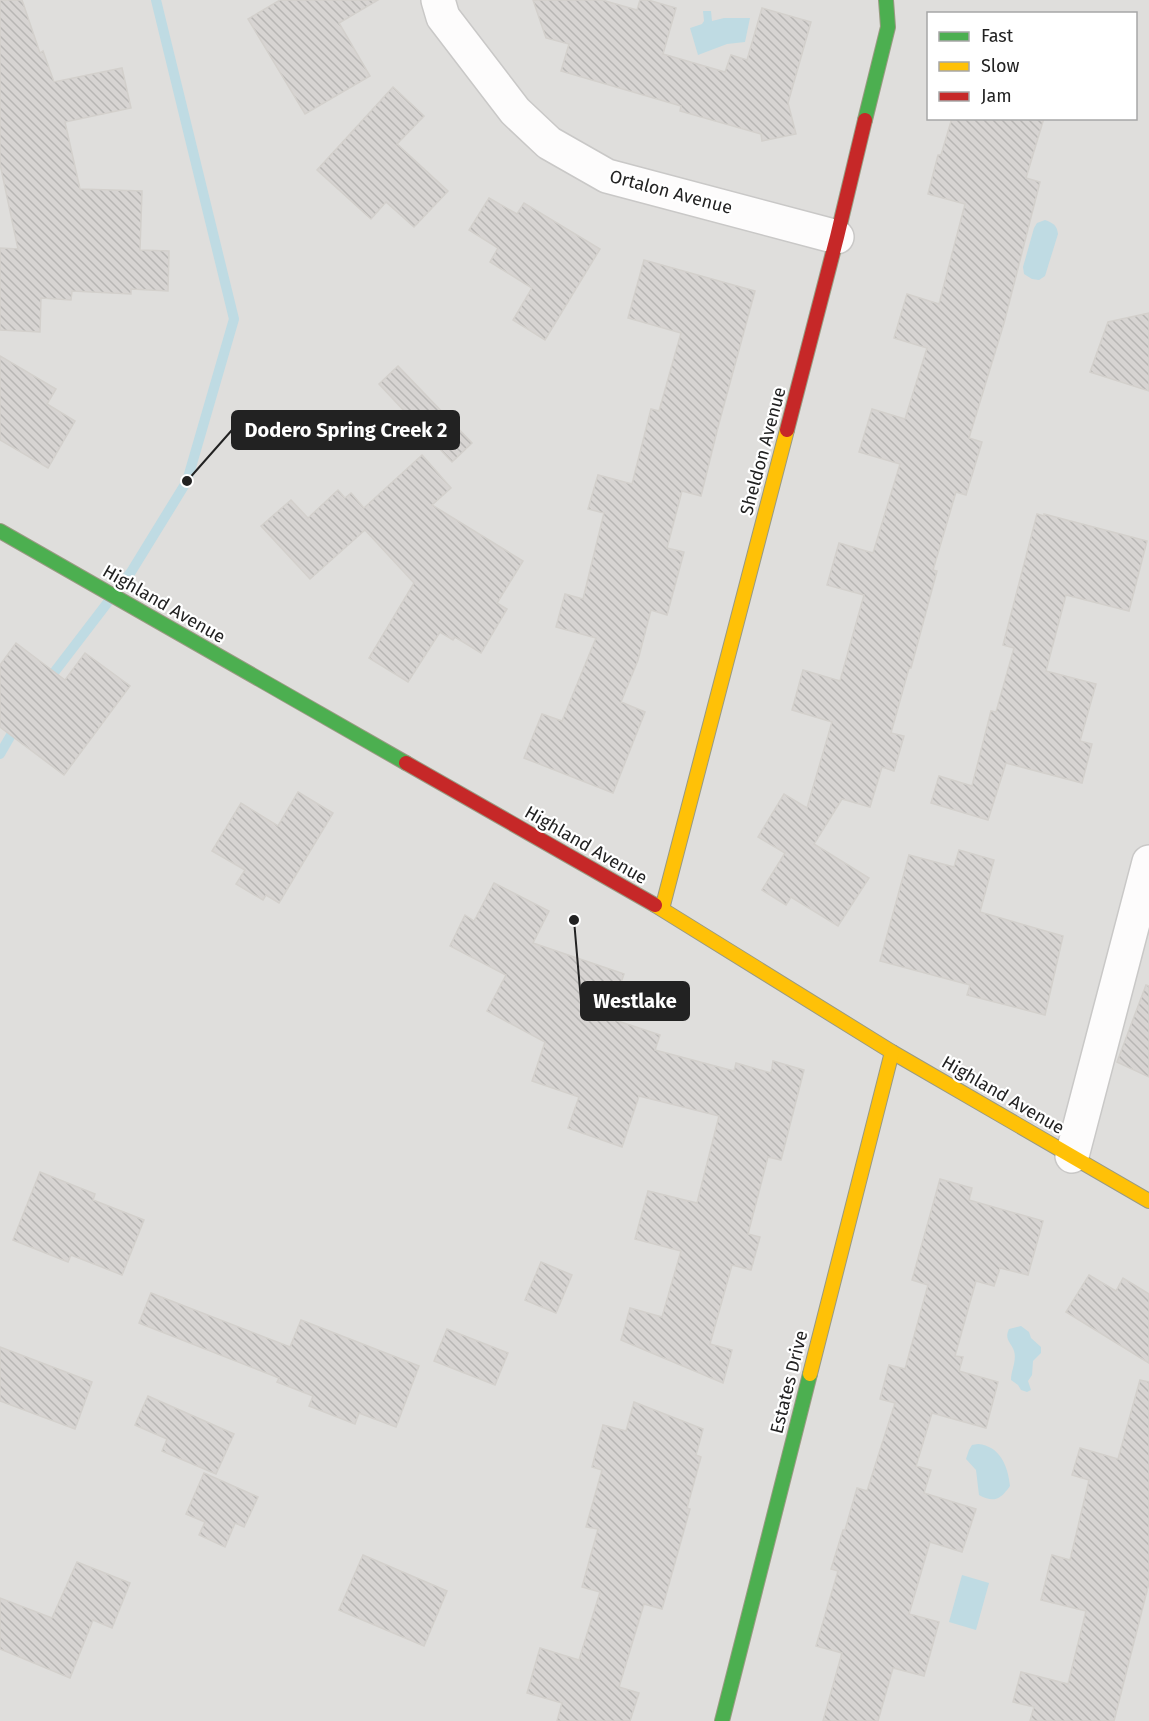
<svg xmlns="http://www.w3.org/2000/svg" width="1149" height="1721" font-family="'Fira Sans',sans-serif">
<defs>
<pattern id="building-back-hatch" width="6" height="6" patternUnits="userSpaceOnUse" patternTransform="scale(1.5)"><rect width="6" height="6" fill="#d7d4d2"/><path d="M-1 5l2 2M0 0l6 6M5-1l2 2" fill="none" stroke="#b8b6b4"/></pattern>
</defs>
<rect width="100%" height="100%" fill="#f0eeeb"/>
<path fill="#dfdedc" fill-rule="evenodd" d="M0,0H1149V1721H0ZM928,14H1136V118H928Z"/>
<g fill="#bfdbe3">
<polygon points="703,11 711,11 712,21 724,18 750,18 745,42 727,44 698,55 690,28 702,24 704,21"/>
<path d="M1045,220C1053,223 1057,225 1058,234L1045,276L1039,280L1032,279L1024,274L1023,267L1034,228L1037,223Z"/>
<path d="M1021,1326L1029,1332L1031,1338L1041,1347V1353L1033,1361L1032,1375L1028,1381L1031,1390L1027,1392L1021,1390L1018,1385L1011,1380C1011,1371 1017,1360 1014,1351C1011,1342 1004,1340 1009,1329Z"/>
<path d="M978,1444C1000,1446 1008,1466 1010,1486C1000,1500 994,1503 979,1495L976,1470L966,1459L969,1450L972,1445Z"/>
<polygon points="962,1575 989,1583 976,1630 949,1622"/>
</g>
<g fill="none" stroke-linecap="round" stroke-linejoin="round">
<g stroke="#bfdbe3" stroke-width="10">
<polyline points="46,683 131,572 187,481 234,319 156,0"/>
<polyline points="0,754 18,723"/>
</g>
</g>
<g fill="url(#building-back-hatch)" stroke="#d3d0cc" stroke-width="1.5">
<polygon points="0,0 22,0 40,53 43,51 54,82 122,68 131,108 65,122 80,189 142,191 140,250 169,251 168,291 131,289 131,294 72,291 71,300 41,298 40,332 0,330 0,248 18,249 0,164"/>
<polygon points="280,0 378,0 339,23 370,76 305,114 248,19"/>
<polygon points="533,0 602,0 637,10 640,0 648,0 676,8 663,54 725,72 731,55 747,60 762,8 811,22 788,103 796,134 762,141 761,134 680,111 681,106 561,71 569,44 546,38"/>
<polygon points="393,87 424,116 397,144 448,191 414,227 386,202 371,219 317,170"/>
<polygon points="952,118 1044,118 1026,178 1040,182 1004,323 969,438 982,442 966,495 956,492 933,570 937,571 911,668 909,668 891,733 904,736 894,771 882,767 870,807 842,799 814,844 869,878 838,926 791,897 786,905 762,890 785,853 758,837 784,794 807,808 832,722 792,710 803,670 840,681 864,595 827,585 839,543 873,553 900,464 859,452 872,409 905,419 927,348 894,338 907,294 939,304 965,204 928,194 938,155 941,155"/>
<polygon points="489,198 517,214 524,203 600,249 545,340 513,320 532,288 490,262 498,248 469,230"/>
<polygon points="644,260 755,291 718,427 701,496 682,491 667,548 684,552 667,615 651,610 638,660 621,702 645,712 613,793 524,758 542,714 562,721 596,638 556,627 565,594 583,599 604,513 588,509 598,475 632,484 651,409 659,411 681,333 628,318"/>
<polygon points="1149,313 1149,391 1090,372 1108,322"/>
<polygon points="0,356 56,389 47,404 75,421 48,468 0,440"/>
<polygon points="398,366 472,443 452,462 379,384"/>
<polygon points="422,455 451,488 432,505 523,561 497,603 507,609 481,653 455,637 453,640 440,632 408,682 369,658 414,583 365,530 310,579 261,526 291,500 308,518 338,490 345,498 351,493 364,508"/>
<polygon points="1037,514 1044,516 1044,514 1147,541 1129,611 1066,595 1046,671 1096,684 1080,741 1092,744 1082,783 1006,763 988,820 931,803 939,776 972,786 991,711 996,712 1014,648 1003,645"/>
<polygon points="16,643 65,680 85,653 130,686 64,775 0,727 0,665"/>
<polygon points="298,792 333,813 279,903 266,895 263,900 236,884 245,870 212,851 241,803 278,826"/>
<polygon points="959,850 994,860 980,912 1063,936 1045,1015 967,995 970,985 880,961 909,855 954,867"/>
<polygon points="494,883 549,911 533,943 624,974 609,1018 660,1035 655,1050 734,1071 736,1063 771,1073 773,1061 804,1070 781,1160 768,1157 748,1234 760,1237 751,1270 732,1265 710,1344 732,1350 723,1383 621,1340 630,1308 662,1317 681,1251 635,1239 648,1191 697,1203 719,1116 639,1096 622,1147 568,1128 579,1097 532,1081 545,1042 487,1011 506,975 450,946 465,915 474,921"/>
<polygon points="1146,985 1149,986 1149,1077 1117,1062"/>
<polygon points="40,1172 95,1194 93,1200 144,1220 122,1275 71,1255 68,1262 13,1240"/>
<polygon points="940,1179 972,1188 969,1200 1043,1221 1028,1275 1000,1268 994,1286 976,1281 955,1356 963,1357 959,1371 998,1382 986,1428 932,1413 916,1466 931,1470 924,1493 976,1509 962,1552 930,1542 909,1614 939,1622 924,1676 893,1668 878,1721 823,1721 842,1653 816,1646 838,1571 831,1569 843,1530 845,1530 857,1488 867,1491 895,1403 880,1399 889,1365 905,1369 928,1285 912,1280"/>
<polygon points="541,1262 572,1275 556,1313 525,1300"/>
<polygon points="1089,1275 1116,1291 1123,1278 1149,1294 1149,1363 1066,1312"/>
<polygon points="151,1293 290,1347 301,1320 419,1366 396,1427 359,1413 355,1424 309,1406 313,1396 277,1382 279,1378 139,1323"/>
<polygon points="447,1329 508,1353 495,1385 434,1361"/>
<polygon points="0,1347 92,1382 75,1429 0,1401"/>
<polygon points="1140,1380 1149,1382 1149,1583 1114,1721 1030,1721 1034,1707 1013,1702 1021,1672 1068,1684 1086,1611 1041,1600 1052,1555 1070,1560 1089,1480 1072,1475 1080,1448 1118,1459"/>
<polygon points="148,1396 234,1434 216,1474 162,1451 167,1439 135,1425"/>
<polygon points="634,1402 703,1429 696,1455 701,1457 687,1508 690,1509 662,1609 644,1604 619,1687 639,1693 630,1721 557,1721 562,1703 527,1693 540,1648 579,1660 600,1592 582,1587 598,1529 586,1527 602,1470 592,1467 603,1425 626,1431"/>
<polygon points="204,1473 258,1497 244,1527 235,1523 225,1547 199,1535 205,1522 186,1514"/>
<polygon points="363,1555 447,1591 424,1646 339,1610"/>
<polygon points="77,1562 130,1583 112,1628 93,1620 70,1678 0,1649 0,1598 52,1618"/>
</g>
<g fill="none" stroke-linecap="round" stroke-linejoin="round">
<g stroke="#c9c8c7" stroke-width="36">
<g id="street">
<polyline points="438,0 443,17 515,111 549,143 607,176 837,237"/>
<polyline points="1072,1156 1149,862"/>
</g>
</g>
<g stroke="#999a82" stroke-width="16">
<g id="fast">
<polyline points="865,120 888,27 886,0"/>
<polyline points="0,531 406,763"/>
<polyline points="722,1721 810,1374"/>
</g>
</g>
<g stroke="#999a82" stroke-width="16">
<g id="slow">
<polyline points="655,905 892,1052 1149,1201"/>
<polyline points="662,909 787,430"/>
<polyline points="810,1374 892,1052"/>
</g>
</g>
<g stroke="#999a82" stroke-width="16">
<g id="jam">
<polyline points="787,430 837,237 865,120"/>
<polyline points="406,763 655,905"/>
</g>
</g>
<use href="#street" stroke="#fdfcfc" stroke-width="33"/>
<use href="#fast" stroke="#4caf50" stroke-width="14"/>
<use href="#slow" stroke="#ffc107" stroke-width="14"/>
<use href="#jam" stroke="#c62828" stroke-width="14"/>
</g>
<g text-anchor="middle" stroke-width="4.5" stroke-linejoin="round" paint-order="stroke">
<g font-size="18" fill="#222" stroke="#fff">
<text transform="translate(671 192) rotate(15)" y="6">Ortalon Avenue</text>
<text transform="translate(763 451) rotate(-75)" y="6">Sheldon Avenue</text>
<text transform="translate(164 604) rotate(30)" y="6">Highland Avenue</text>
<text transform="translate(586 845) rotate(30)" y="6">Highland Avenue</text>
<text transform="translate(1003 1095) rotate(30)" y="6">Highland Avenue</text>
<text transform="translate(789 1382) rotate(-76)" y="6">Estates Drive</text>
</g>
</g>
<path fill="none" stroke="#222" stroke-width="2" d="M187 481L232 430M574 920L581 1001"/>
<g fill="#222" stroke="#fff" stroke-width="2">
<circle cx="187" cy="481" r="6"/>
<circle cx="574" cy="920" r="6"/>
</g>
<g fill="#222" stroke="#222" stroke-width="2">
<rect x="232" y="411" width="227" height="38" rx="6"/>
<rect x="581" y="982" width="108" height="38" rx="6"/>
</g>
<g font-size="20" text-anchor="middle" font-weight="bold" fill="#fff">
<text x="346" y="437">Dodero Spring Creek 2</text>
<text x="635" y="1008">Westlake</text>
</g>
<rect x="927" y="12" width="210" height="108" fill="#ffffff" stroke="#a7a7a7" stroke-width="1.5"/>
<rect x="939" y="32" width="30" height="9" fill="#4caf50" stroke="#a7a7a7" stroke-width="1.5"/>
<text x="981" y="42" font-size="18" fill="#222222">Fast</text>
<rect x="939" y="62" width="30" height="9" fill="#ffc107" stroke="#a7a7a7" stroke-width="1.5"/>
<text x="981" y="72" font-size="18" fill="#222222">Slow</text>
<rect x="939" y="92" width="30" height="9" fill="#c62828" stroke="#a7a7a7" stroke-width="1.5"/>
<text x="981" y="102" font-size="18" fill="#222222">Jam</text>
</svg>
